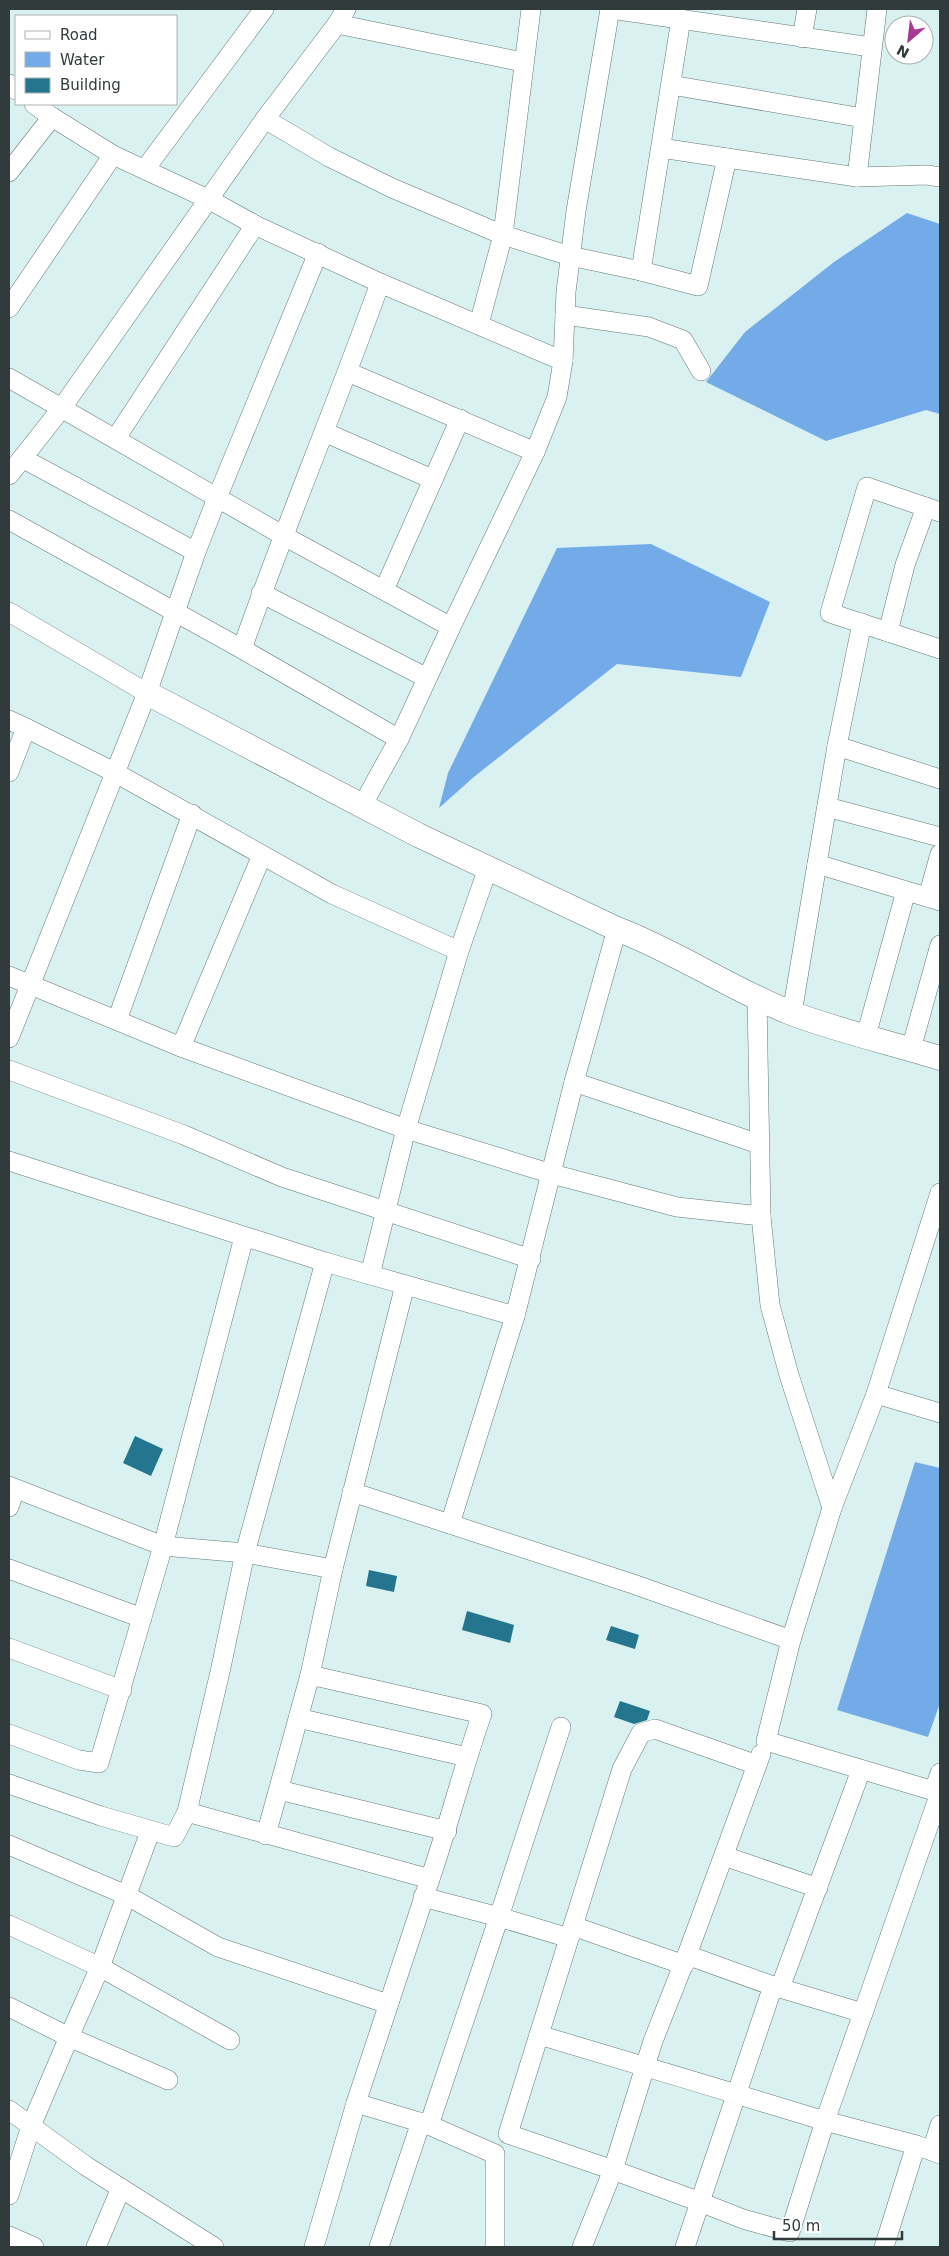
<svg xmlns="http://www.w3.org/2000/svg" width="949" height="2256" font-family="'DejaVu Sans',sans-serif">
<rect width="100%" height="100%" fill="#d9f1f1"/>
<g fill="#73abe8">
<polygon points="907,213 940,224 940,414 926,410 826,441 706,382 745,332 834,262"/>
<polygon points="651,544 770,602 741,677 617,664 475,776 439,808 448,773 557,548"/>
<polygon points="915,1462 940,1468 940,1703 928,1737 837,1710"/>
</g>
<g fill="#24758e">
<polygon points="135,1436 163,1449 151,1476 123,1463"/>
<polygon points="369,1570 397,1576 394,1592 366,1586"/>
<polygon points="467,1611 514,1625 510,1643 462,1630"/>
<polygon points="611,1626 639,1635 635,1649 606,1640"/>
<polygon points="620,1701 650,1711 647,1720 634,1724 614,1717"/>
</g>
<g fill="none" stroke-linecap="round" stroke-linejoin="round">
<g stroke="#637978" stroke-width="20">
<g id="minor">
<polyline points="346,9 337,24 523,62"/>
<polyline points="531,9 503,235 570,256 641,271 698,286 727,158 857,177 877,9"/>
<polyline points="611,9 871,47"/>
<polyline points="802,38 807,9"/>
<polyline points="9,84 16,90"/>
<polyline points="671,85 863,118"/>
<polyline points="34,104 52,117 113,155 210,200 255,225 380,283 563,361 557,397 535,452 451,627"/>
<polyline points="265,119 337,24"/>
<polyline points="661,148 727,158"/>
<polyline points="145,169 264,9"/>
<polyline points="9,172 52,117"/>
<polyline points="857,177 927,175 940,177"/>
<polyline points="641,271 681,19"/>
<path d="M380,283C336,406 285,526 242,649L399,739"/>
<polyline points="9,308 113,155"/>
<polyline points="565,315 649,327 683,340 701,371"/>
<polyline points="563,361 566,292 576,211 610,9"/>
<polyline points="348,372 535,452"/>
<polyline points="9,378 284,536 451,627 399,739 362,806"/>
<polyline points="324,432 432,479"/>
<polyline points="116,438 255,225"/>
<polyline points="22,458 196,552"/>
<polyline points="9,475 61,409 265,119 329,157 392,188 503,235 479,324"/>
<polyline points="940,512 867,487 830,613 940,649"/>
<polyline points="9,520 242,649"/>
<polyline points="384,590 460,419"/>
<polyline points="261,593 427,678"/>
<polyline points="9,612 147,693"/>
<polyline points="862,623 837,746 817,864 940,901"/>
<polyline points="888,632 905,565 926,507"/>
<polyline points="9,720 26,728"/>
<polyline points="837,746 940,779"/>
<polyline points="9,772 26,728 114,772 332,894 459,951"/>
<polyline points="827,807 940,837"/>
<polyline points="928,897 940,854"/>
<polyline points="9,976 181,1047 406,1129 552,1174 677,1207 761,1216 757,998"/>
<polyline points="792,1013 817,864"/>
<polyline points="117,1020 192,814"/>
<polyline points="866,1036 906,891"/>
<polyline points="9,1038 147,693 196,552 217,498 318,253"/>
<polyline points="181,1047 262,855"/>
<polyline points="911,1049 940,945"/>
<polyline points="9,1070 184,1135 282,1177 531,1259"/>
<polyline points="574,1082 759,1144"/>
<polyline points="9,1161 325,1262 515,1316 574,1082 617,929"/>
<polyline points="940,1193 876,1394 940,1413"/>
<polyline points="761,1216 770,1305 789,1375 832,1508 876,1394"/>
<polyline points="370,1275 406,1129 459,951 488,868"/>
<polyline points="9,1486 163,1546 245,1553 333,1569"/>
<polyline points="352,1492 633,1584 791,1640 832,1508"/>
<polyline points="9,1507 15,1489"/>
<polyline points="450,1524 515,1316"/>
<polyline points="9,1569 142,1618"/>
<polyline points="791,1640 766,1741 934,1791 940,1773"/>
<polyline points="9,1648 122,1690"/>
<polyline points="310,1675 333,1569 405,1285"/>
<polyline points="298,1718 467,1757"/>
<polyline points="561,1727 499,1917 569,1938"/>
<polyline points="9,1734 79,1760 99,1763 163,1546 244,1237"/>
<polyline points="9,1784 101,1816 174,1837 187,1812"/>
<polyline points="279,1790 447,1831"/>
<polyline points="150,1832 100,1967 230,2040"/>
<path d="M266,1835L310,1675L482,1714C463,1768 449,1824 430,1879"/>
<polyline points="9,1845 126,1895 218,1947 388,2004"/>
<polyline points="724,1856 818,1888"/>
<polyline points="423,1897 499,1917 429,2125"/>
<polyline points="9,1925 100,1967 69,2037 168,2080"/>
<polyline points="573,1926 684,1965"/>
<polyline points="687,1955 761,1754"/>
<polyline points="780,1988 861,1770"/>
<polyline points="9,2007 69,2037 31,2126 9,2195"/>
<polyline points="863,2013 825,2121 916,2145 940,2154"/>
<path d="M539,2035C634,2063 730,2092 825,2121L790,2232L743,2219L700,2202L773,1986L863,2013L940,1793"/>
<polyline points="356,2103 429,2125 495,2154 495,2247"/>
<polyline points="9,2110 86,2166 214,2247"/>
<polyline points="932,2151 940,2125"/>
<polyline points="9,2236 34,2247"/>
<polyline points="96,2247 121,2188"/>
<polyline points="314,2247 356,2103 430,1879 187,1812 220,1672 245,1553 325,1262"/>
<polyline points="379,2247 421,2122"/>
<polyline points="582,2247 613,2170 508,2134 622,1769 641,1733 655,1729 757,1765"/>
<polyline points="685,2247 700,2202 613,2170 653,2041 687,1955 773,1986"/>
<polyline points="884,2247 916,2145"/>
</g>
</g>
<g stroke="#637978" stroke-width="25">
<path id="tertiary" d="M147,693L418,835L617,929C677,952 731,989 791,1013C839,1031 891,1043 940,1058"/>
</g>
<use href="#minor" stroke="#fff" stroke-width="19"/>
<use href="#tertiary" stroke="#fff" stroke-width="24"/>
</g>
<rect width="949" height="2256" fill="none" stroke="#313b3b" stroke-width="20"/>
<rect x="15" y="15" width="162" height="90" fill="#ffffff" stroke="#adb1b1"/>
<rect x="25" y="31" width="25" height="8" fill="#ffffff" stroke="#adb1b1"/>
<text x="60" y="40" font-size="15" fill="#313b3b">Road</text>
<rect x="25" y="52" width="25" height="15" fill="#73abe8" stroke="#adb1b1"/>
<text x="60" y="65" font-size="15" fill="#313b3b">Water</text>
<rect x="25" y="78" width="25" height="15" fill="#24758e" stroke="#adb1b1"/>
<text x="60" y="90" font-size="15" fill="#313b3b">Building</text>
<g transform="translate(909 40) rotate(208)"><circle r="24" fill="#ffffff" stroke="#adb1b1"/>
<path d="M0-4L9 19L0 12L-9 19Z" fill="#a73896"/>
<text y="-8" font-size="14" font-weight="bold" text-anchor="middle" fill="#313b3b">N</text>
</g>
<path d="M774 2231v8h128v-8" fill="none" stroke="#313b3b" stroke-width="2.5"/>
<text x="782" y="2231" font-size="15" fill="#313b3b" stroke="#ffffff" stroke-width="4" paint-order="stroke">50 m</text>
</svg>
